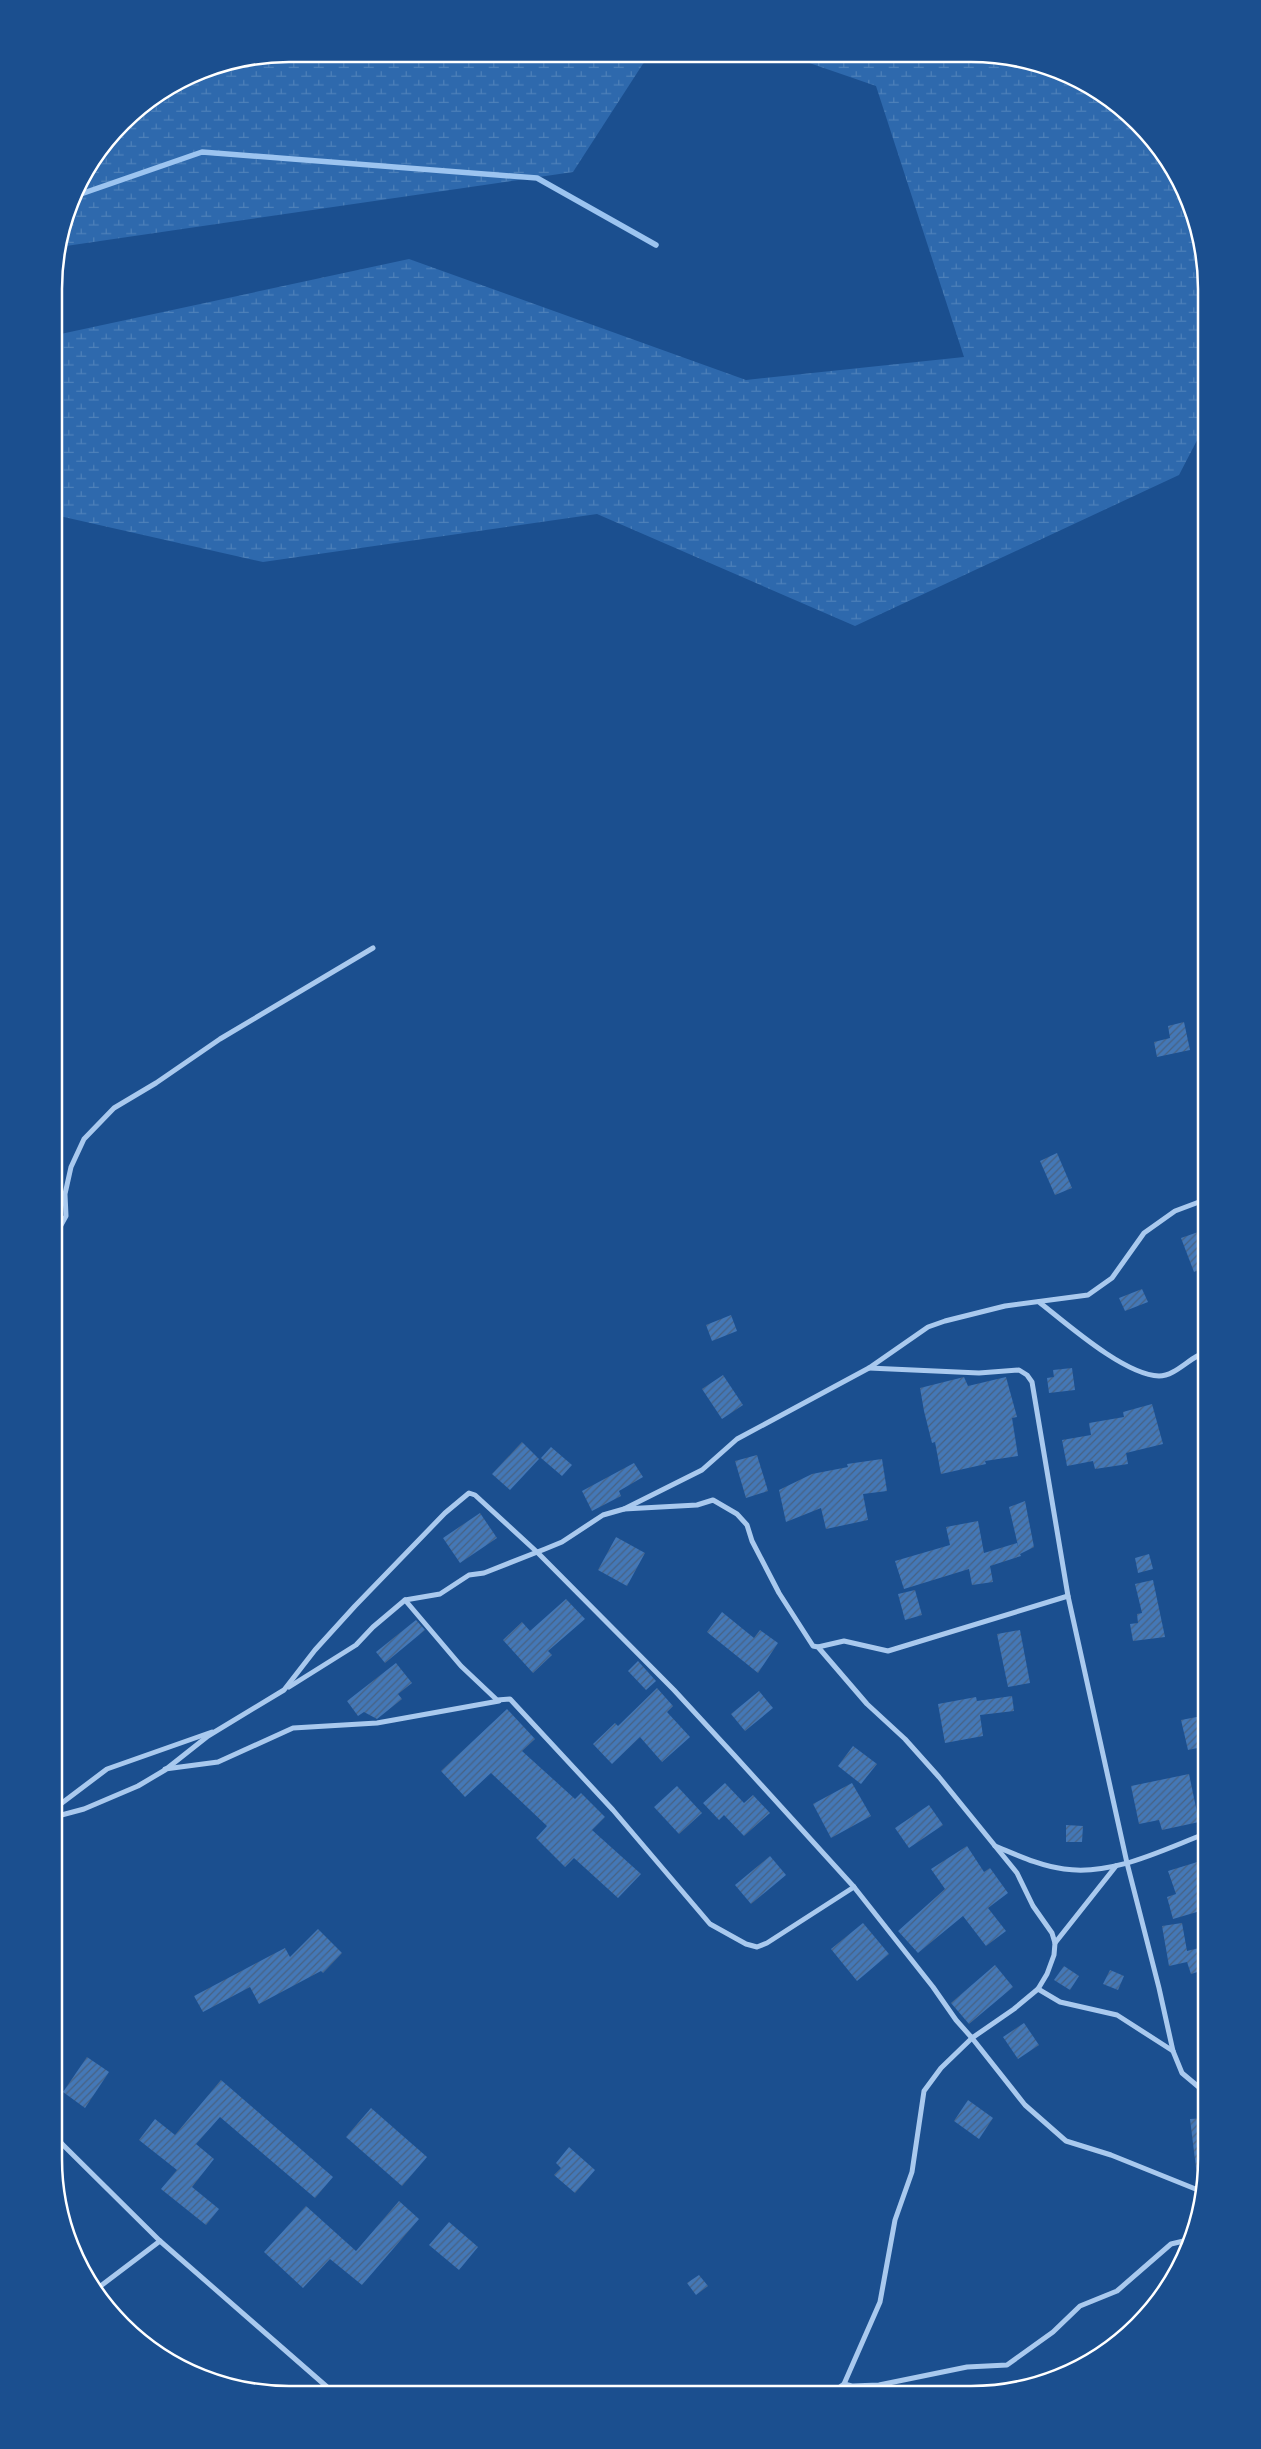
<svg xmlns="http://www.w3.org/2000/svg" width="1261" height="2449" font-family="Rubik,sans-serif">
<defs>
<pattern id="wetland-marsh" width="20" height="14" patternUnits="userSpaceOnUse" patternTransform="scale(1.25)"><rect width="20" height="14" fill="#2e69ad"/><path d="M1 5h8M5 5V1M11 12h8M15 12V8" fill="none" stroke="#4d80b9"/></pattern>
<pattern id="building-hatch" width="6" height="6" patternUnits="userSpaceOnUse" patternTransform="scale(1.25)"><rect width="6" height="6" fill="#4478b7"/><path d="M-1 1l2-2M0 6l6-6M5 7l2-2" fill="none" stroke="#486282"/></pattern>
</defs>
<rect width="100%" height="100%" fill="#1b4f8f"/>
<g fill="url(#wetland-marsh)">
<polygon points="290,54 648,56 573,172 59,247 78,185 134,112 200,72"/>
<polygon points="792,57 1017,58 1076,78 1127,112 1168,159 1195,214 1207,290 1207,421 1179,475 855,626 597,514 263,562 55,515 56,335 409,259 746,380 964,357 876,86"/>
</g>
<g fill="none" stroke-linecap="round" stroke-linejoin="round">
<polyline stroke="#9cc4f0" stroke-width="5.5" points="75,196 202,152 537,178 656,245"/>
</g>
<g fill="url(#building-hatch)">
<polygon points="1184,1022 1190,1050 1157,1057 1154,1042 1170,1038 1168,1026"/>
<polygon points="1057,1153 1072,1188 1055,1195 1040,1161"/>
<polygon points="1201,1231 1207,1246 1207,1267 1194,1272 1181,1238"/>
<polygon points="1142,1289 1148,1302 1125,1311 1119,1298"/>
<polygon points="731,1315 737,1331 712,1341 706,1325"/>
<polygon points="1072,1368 1075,1390 1049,1393 1047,1378 1054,1377 1053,1370"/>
<polygon points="723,1375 743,1405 722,1419 702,1389"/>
<polygon points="964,1377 968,1386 1006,1377 1017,1417 1012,1418 1018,1456 985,1461 986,1464 941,1474 935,1442 932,1443 924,1411 920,1388"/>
<polygon points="1152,1404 1163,1444 1126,1453 1128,1464 1095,1469 1093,1461 1067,1466 1062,1440 1091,1435 1089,1423 1124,1417 1123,1412"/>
<polygon points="522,1442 539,1459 510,1490 492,1474"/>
<polygon points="551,1447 572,1465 562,1476 541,1458"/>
<polygon points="757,1455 768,1491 746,1498 735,1461"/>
<polygon points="882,1459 887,1491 863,1494 868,1520 826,1529 821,1508 786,1522 779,1490 812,1474 848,1467 847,1464"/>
<polygon points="634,1463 643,1477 619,1491 621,1496 592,1511 582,1491"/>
<polygon points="1025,1501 1034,1547 1020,1554 1021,1556 990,1566 993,1582 972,1585 969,1569 904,1589 895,1561 950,1545 946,1527 978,1521 984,1553 1017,1543 1019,1550 1009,1507"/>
<polygon points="480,1513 497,1538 460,1563 443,1538"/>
<polygon points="616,1537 645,1553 627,1586 598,1570"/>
<polygon points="1149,1554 1153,1569 1138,1573 1135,1558"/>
<polygon points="1153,1580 1165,1637 1133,1641 1130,1624 1138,1623 1137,1614 1142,1613 1135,1584"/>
<polygon points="915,1590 922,1615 905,1620 898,1594"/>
<polygon points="566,1599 585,1619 548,1651 552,1655 533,1673 503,1640 522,1622 530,1631"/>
<polygon points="722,1612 754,1638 760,1630 778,1643 758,1673 707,1632"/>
<polygon points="416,1620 425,1630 385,1663 376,1652"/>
<polygon points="1020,1630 1030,1683 1008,1687 997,1634"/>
<polygon points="638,1661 656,1681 646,1690 628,1671"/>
<polygon points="396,1663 412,1683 398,1694 402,1699 377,1719 364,1712 358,1716 347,1701"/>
<polygon points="657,1688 673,1706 667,1712 690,1737 662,1762 640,1737 612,1764 593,1744 615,1723 618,1726"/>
<polygon points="759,1691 773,1708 745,1731 731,1714"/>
<polygon points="1012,1696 1014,1711 980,1715 983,1736 945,1743 938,1704 976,1697 977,1701"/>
<polygon points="507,1709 535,1739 522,1751 575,1799 581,1793 605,1817 592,1830 641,1874 618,1898 574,1858 565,1867 536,1838 547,1826 491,1773 465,1797 441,1771"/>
<polygon points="1207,1715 1207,1746 1188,1750 1181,1720"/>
<polygon points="853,1746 877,1764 861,1784 838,1766"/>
<polygon points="1189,1774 1199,1822 1162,1830 1159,1820 1139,1824 1131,1786"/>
<polygon points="725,1783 744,1803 753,1795 770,1813 744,1836 724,1815 719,1820 703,1803"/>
<polygon points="852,1783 871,1816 831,1838 813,1804"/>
<polygon points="677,1786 702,1813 679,1834 654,1807"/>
<polygon points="929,1805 943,1825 909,1848 895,1828"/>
<polygon points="1066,1825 1083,1826 1082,1842 1066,1842"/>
<polygon points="967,1846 984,1872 990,1868 1008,1893 988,1908 1006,1931 986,1946 963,1916 918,1953 898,1931 945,1889 931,1869"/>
<polygon points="770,1856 786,1875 751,1904 735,1885"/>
<polygon points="1207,1859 1207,1909 1173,1919 1167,1897 1176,1894 1168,1871"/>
<polygon points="863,1923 889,1954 857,1981 831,1949"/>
<polygon points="1182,1923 1187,1951 1207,1946 1207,1969 1191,1974 1187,1962 1169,1966 1162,1926"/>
<polygon points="318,1929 342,1953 323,1973 321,1971 259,2004 250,1987 203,2012 194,1996 285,1948 290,1957"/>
<polygon points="995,1965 1013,1987 969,2024 951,2003"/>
<polygon points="1064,1966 1079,1976 1070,1990 1054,1980"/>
<polygon points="1110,1970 1124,1976 1118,1990 1103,1984"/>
<polygon points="1024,2023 1039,2045 1018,2059 1003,2037"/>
<polygon points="87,2057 109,2072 85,2108 63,2092"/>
<polygon points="221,2080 333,2177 315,2198 220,2117 196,2144 214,2159 192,2187 219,2209 206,2225 161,2189 177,2170 139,2140 155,2119 175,2135"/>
<polygon points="968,2100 993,2118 979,2139 954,2121"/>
<polygon points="371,2108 427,2157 402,2186 346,2137"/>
<polygon points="1207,2118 1207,2175 1197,2176 1190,2119"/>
<polygon points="569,2147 595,2170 575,2193 554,2175 561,2168 556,2163"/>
<polygon points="399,2201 419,2219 362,2285 330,2259 303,2288 264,2252 306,2206 356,2251"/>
<polygon points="449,2222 478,2247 459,2270 429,2245"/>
<polygon points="699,2275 708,2286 696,2295 687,2283"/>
</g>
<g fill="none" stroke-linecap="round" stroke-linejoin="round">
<g stroke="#a9c9ee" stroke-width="5">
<polyline points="55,1236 66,1216 65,1194 71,1167 84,1139 114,1108 156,1083 220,1039 373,948"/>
<path d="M1039,1302C1066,1323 1124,1375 1159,1376C1177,1376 1193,1353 1207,1353"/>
<polyline points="869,1368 979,1373 1019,1370 1027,1375 1032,1382 1068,1596 1127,1863 1159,1988 1173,2051 1182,2073 1207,2094"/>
<polyline points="405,1600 461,1666 497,1700 510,1699 613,1810 710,1924 746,1944 757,1947 767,1943 854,1887"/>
<polyline points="818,1647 844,1641 888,1651 1068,1596"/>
<polyline points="289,1687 356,1645 373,1627 405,1600 440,1594 469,1575 484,1573 545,1549 562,1542 603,1515 624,1509 702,1470 737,1439 869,1368 928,1327 945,1321 1005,1306 1088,1295 1112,1278 1144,1233 1175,1211 1207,1199"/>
<polyline points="165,1769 218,1762 293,1728 377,1723 499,1701"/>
<polyline points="54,1809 107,1769 212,1732"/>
<polyline points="54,1817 84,1809 138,1786 165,1770 208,1736 284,1690 315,1650 355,1606 445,1513 469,1493 475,1495 537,1552 674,1690 734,1755 854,1887 933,1987 956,2020 972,2038 1014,2009 1038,1989 1047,1974 1054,1955 1055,1943 1052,1933 1033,1906 1017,1873 939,1777 905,1739 867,1704 818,1647 813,1646 779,1593 752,1541 747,1525 737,1514 713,1500 697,1505 624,1509"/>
<path d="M995,1846C1017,1855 1040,1866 1064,1869C1113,1876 1162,1850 1207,1833"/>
<polyline points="1055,1943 1116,1866"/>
<polyline points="1038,1989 1060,2002 1117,2015 1173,2051"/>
<polyline points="54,2136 160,2241 334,2393"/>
<polyline points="54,2151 62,2144"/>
<polyline points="94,2291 160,2241"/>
<polyline points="844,2384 852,2386 879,2385 967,2367 1007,2365 1053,2332 1080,2306 1117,2291 1171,2244 1192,2239"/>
<polyline points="829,2395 844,2384 880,2302 895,2220 912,2172 924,2091 941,2068 972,2038 1025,2105 1066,2141 1111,2155 1203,2192"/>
</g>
</g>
<path d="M0 0H1261V2449H0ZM289 62H971A227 227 0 0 1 1198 289V2159A227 227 0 0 1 971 2386H289A227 227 0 0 1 62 2159V289A227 227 0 0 1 289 62Z" fill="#1b4f8f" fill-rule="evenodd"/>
<path fill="none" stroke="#fff" stroke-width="2.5" d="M289 62H971A227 227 0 0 1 1198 289V2159A227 227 0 0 1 971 2386H289A227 227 0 0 1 62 2159V289A227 227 0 0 1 289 62Z"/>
</svg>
